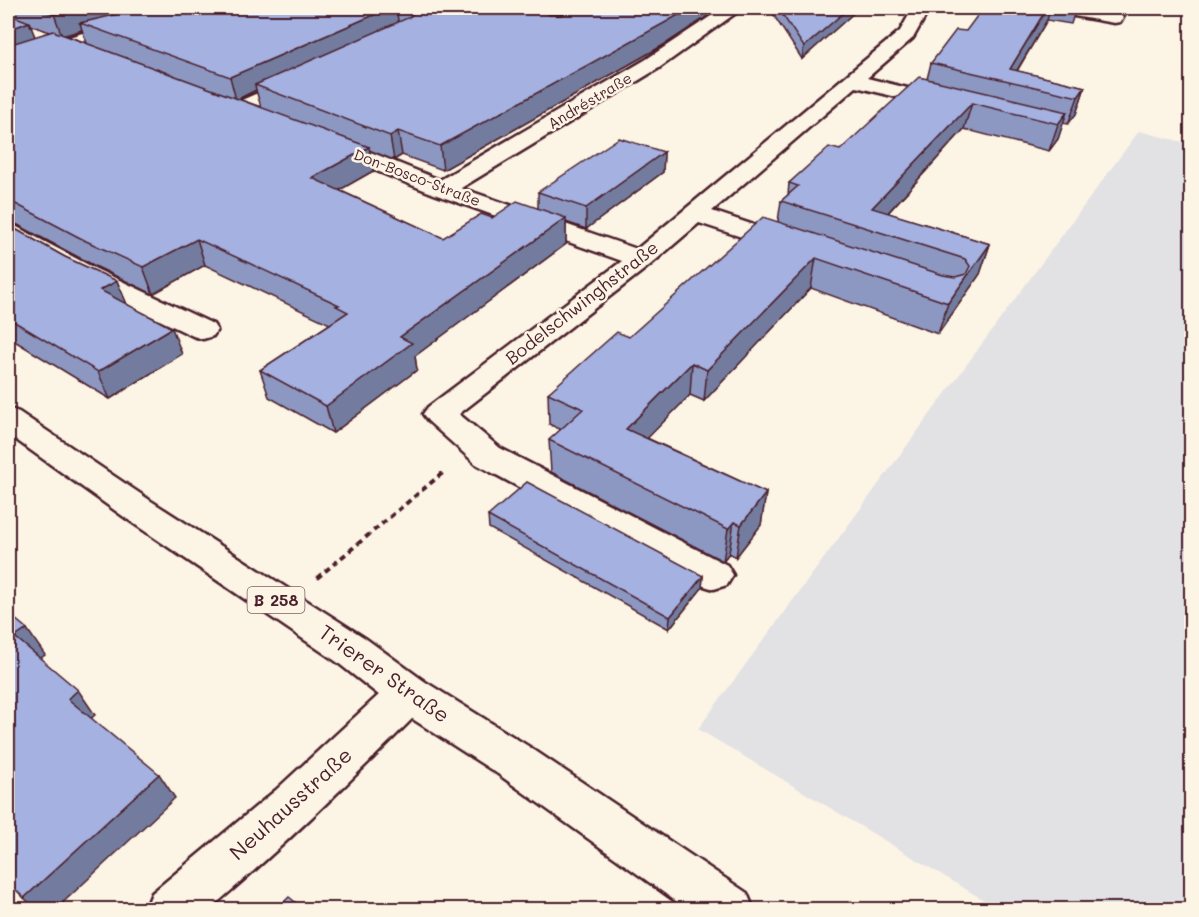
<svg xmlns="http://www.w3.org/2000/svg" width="1199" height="917" font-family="Mali,sans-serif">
<rect width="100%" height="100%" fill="#fcf5e5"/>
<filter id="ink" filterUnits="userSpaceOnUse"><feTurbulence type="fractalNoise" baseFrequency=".0167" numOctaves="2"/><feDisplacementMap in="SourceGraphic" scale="12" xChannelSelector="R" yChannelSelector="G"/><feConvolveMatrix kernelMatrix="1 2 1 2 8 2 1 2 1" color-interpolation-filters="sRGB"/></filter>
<g filter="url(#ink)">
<polygon fill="#e2e1e4" points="1139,131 1191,144 1191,909 999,909 698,729"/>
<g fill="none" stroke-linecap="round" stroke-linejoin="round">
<g stroke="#4a1f2b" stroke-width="5">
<g id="minor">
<path d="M166,8H190L187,12L129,32L66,48L8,69V57C60,38 113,25 166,8Z"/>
<polygon points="723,8 743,8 659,68 461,188 637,249 900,31 913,8 930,8 913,38 867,78 952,99 955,103 952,107 945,109 856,87 712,211 799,240 803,245 799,250 790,253 781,250 699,223 650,265 459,414 500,448 727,565 733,575 727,585 714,589 701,585 476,464 428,421 423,414 428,407 622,261 434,194 322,149 319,144 322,139 330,137 338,139 440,180 645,60"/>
<polygon points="1048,8 1084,8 1120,14 1123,18 1120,22 1114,23 1057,13 1051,12"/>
<polygon points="299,75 306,77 309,81 306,85 242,114 235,116 228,114 225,110 228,106"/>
<polygon points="8,224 17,227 96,269 213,324 217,330 213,336 203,339 193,336 78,281 8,242"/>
<path d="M409,676L424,681L430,694L424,707C354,777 284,847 208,910H145L152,893L276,790L394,681Z"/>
</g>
</g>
<g stroke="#4a1f2b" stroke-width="5">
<polygon id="major" points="8,408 19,412 151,501 365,638 424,681 528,746 747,893 754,910 688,910 498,774 394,707 337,662 127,519 8,434"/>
</g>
<polyline stroke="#4a1f2b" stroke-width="4" stroke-dasharray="6 4.5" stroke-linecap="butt" points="317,578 445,471"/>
<use href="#minor" fill="#fcf5e5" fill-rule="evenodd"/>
<use href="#major" fill="#fcf5e5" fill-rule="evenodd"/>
</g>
<g fill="#8d98c2" stroke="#4a1f2b" stroke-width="1.5" fill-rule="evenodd">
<path d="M8,8H720L667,43L443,170L402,155L394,160L369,150L373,171L339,190L443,238L492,218L538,209V192L664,152L663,172L586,229L566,222V244L415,356L417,370L333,433L269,397L260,370L330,324L205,265L153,294L97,267L18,225L8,222ZM30,25L44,30L50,32L35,37ZM82,30L87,43L64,35ZM256,90L261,107L238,99Z"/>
<polygon points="769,8 857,8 857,10 802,59"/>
<polygon points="1051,8 1076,8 1071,24 1047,20 1017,71 1085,87 1076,114 1068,124 1063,123 1058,139 1049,151 964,129 888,213 990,244 980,274 938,334 811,288 704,401 690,395 647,438 766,493 761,525 736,557 729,553 723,561 551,472 549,440 561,430 549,424 548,393 629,337 778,221 781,201 788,195 789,183 840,150 927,79 931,63 966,31 1051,8 1049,13"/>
<polygon points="8,225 65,257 117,281 127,304 182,354 110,399 8,337"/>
<polygon points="488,516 703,576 702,588 669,629 489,528"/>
</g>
<g fill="#737c9e" stroke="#4a1f2b" stroke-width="1.5">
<polygon points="79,8 160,8 80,23 82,30 62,36 54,14"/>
<polygon points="390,8 396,8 399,26 255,85 256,90 236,100 230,77"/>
<polygon points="544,8 575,8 545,29"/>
<polygon points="690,8 720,8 667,43 443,170 440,146"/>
<polygon points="849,8 857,8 857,10 802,59 804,47"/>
<polygon points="1047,8 1051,8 1047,20 1010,82 1010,69"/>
<polygon points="29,22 38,44 8,55 8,30"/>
<polygon points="1085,87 1076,114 1068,124 1078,97"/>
<polygon points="972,103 964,129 872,230 872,208"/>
<polygon points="1067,112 1058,139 1049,151 1058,124"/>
<polygon points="398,131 402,155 394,160 390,136"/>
<polygon points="369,147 373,171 317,203 312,178"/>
<polygon points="664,152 663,172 586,229 586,208"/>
<polygon points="566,218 566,244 415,356 417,370 333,433 326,406 400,337"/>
<polygon points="197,239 205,265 153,294 143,267"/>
<polygon points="990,244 980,274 938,334 948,303"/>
<polygon points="816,258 811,288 704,401 707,370"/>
<polygon points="117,281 128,308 100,290"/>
<polygon points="172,328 182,354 110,399 98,372"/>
<polygon points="692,363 690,395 626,460 626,429"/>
<polygon points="766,493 761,525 736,557 741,525"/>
<polygon points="734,522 729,553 723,561 728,529"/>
<polygon points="703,576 702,588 669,629 670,617"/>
<polygon points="27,629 45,655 34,663 15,637"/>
<polygon points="78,690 95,715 85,724 68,699"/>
<polygon points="159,774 175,798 56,909 36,909 24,898"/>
</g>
<g fill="#a4b1e1" stroke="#4a1f2b" stroke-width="1.5">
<polygon points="32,8 79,8 54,14"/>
<polygon points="139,8 390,8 230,77 80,23 123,13"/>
<polygon points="412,8 545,8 549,15 561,15 573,8 690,8 668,21 440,146 398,131 390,136 255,85 410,17 415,11"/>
<polygon points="778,8 849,8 804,47"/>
<polygon points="983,8 1047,8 1010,69 1085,87 1078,97 931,63 956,30 966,31"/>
<polygon points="8,14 29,22 8,30"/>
<polygon points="53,31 369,147 312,178 443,238 481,214 492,218 517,201 566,218 400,337 412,343 326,406 260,370 348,312 336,306 339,305 197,239 143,267 86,241 8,200 8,45"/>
<polygon points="919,77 1067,112 1058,124 972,103 872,208 990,244 948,303 816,258 707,370 692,363 626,429 766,493 741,525 734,522 728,529 549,440 583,409 548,393 617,332 629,337 763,217 943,275 955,277 966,274 970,266 965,259 781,201 798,186 789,183 829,147 840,150"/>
<polygon points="619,138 664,152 586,208 538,192"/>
<polygon points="8,225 65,257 117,281 100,290 172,328 98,372 8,318"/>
<polygon points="527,482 703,576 670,617 488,516"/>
<polygon points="8,613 27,629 15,637 78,690 68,699 159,774 24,898 8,882"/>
<polygon points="289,897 304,909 277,909"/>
</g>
</g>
<g text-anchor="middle" stroke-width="5" stroke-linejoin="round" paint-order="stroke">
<g font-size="15" fill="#4a1f2b" stroke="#fcf5e5">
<text transform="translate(590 101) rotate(-31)" y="5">Andréstraße</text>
<text transform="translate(417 178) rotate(21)" y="5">Don-Bosco-Straße</text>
</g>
<rect fill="#fcf5e5" stroke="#7f5f63" stroke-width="1.5" x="247.5" y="587" width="57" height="26" rx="4.5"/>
<g font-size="16" font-weight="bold" fill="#4a1f2b">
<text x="276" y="606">B 258</text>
</g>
<g font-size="18" fill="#4a1f2b" stroke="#fcf5e5">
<text transform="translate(582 303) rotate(-38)" y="6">Bodelschwinghstraße</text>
</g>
<g font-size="21" fill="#4a1f2b" stroke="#fcf5e5">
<text transform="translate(384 674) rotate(35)" y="7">Trierer Straße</text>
<text transform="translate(291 804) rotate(-42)" y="7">Neuhausstraße</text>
</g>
</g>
<rect width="1199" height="917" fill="none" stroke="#fcf5e5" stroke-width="30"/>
<rect x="15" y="15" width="1169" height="887" fill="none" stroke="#4a1f2b" stroke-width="2" filter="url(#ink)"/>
</svg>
